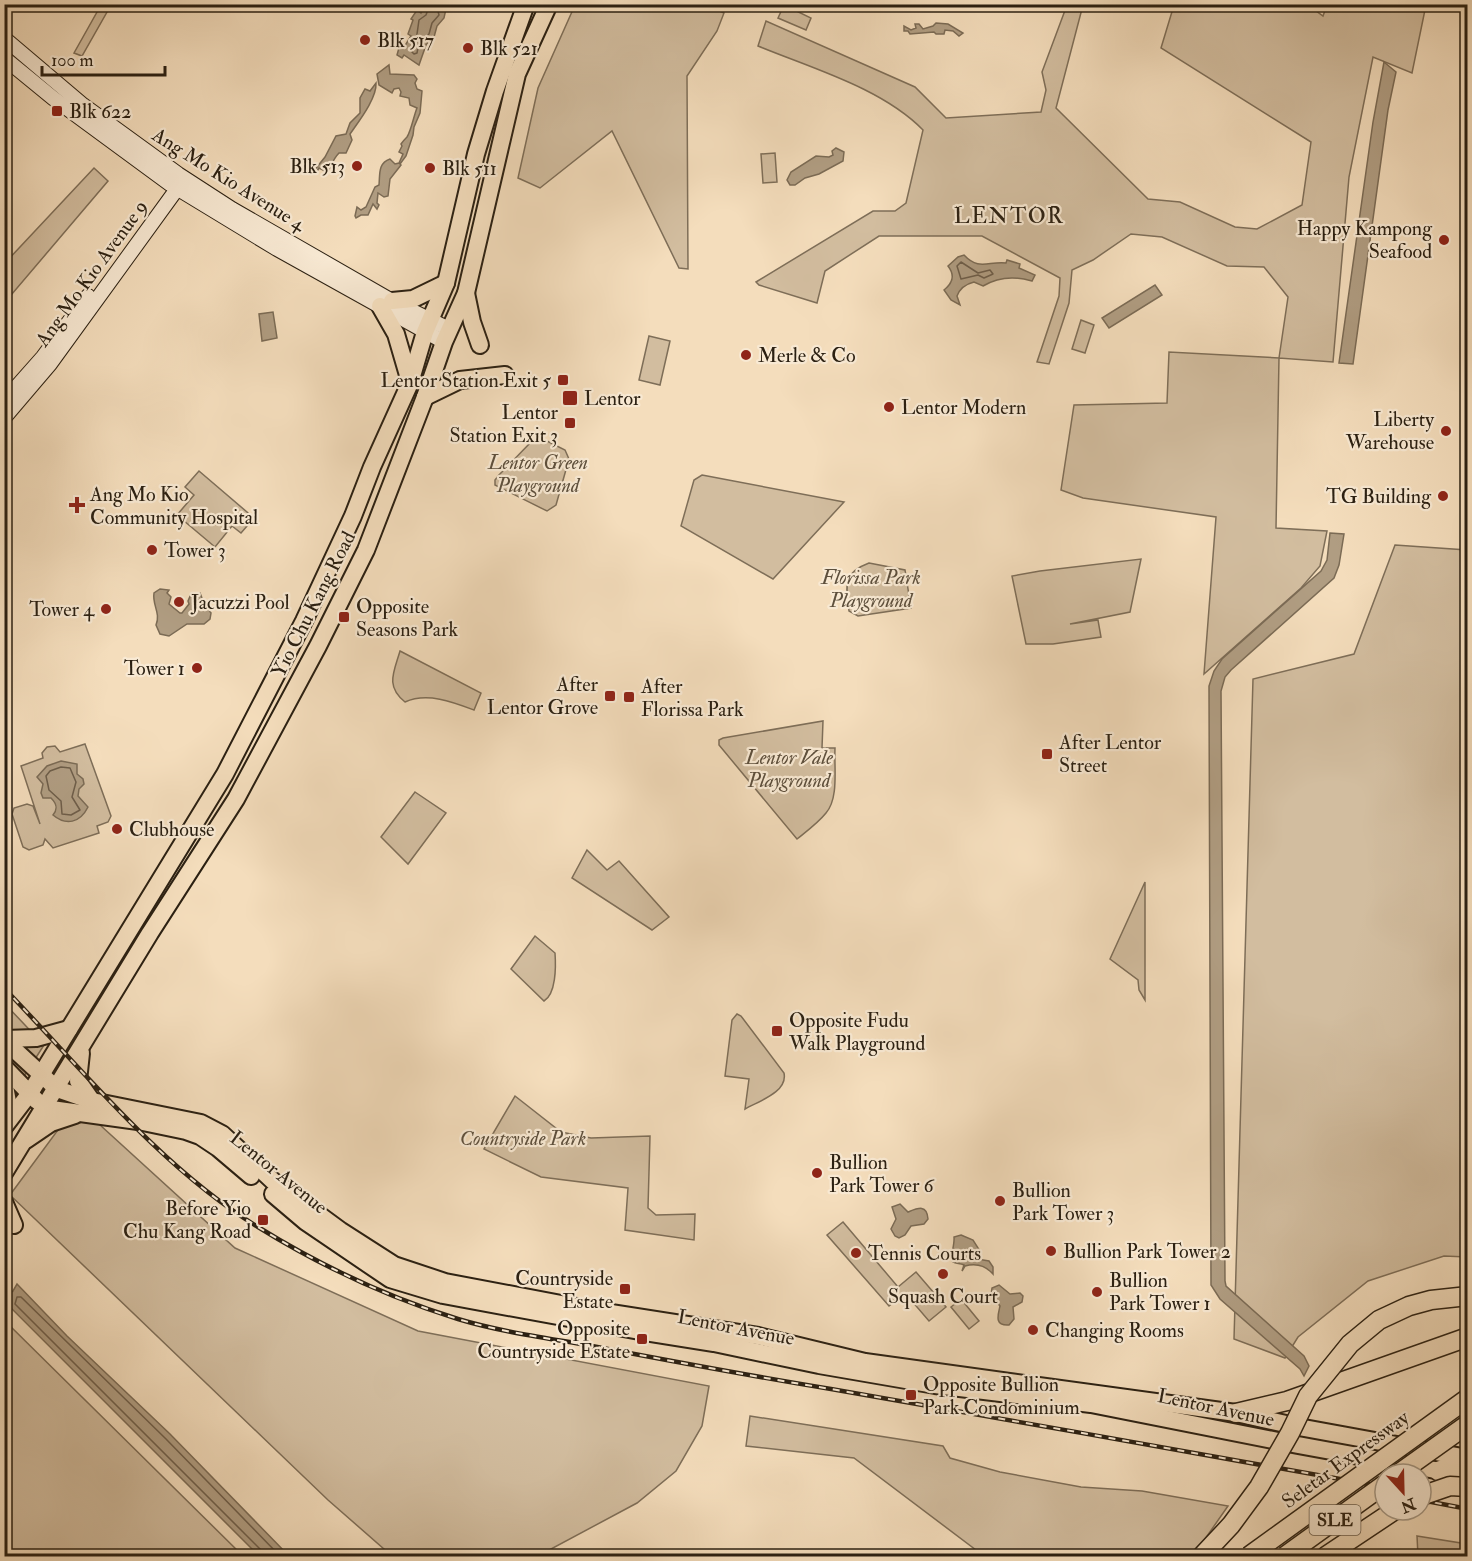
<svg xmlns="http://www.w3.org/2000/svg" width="1472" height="1561" font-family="'IM FELL Double Pica',serif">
<rect width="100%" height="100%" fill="#f4ddbc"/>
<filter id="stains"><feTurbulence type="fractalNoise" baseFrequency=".00333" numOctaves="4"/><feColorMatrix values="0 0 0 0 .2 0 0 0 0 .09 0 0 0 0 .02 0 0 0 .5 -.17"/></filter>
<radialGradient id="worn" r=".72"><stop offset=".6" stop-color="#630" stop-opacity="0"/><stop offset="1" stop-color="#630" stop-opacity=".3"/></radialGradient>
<g fill="#d2bd9f" stroke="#7e6e58" stroke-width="1.5">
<polygon points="101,5 111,5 82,56 74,53"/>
<polygon points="575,5 706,5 724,13 717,31 687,76 688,269 679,268 612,131 540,188 518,178 538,88"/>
<polygon points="784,5 811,18 806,30 778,18"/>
<path d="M1067,5H1083L1056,108L1148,199L1180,202L1235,227L1257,229L1302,205L1311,142L1161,48L1174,5H1308L1323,16L1327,5H1426L1412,73L1373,57L1349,177L1333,362L1279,358L1276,528L1327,531L1320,566L1301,588L1204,674L1216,517L1083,498L1061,490L1074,405L1167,403L1169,352L1279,358L1288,297L1264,267L1227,266L1162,237L1131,234L1093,260L1072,270L1069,303L1049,364L1037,362L1059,296L1060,278L982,236H879L825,271L817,303L759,285L756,282L873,211H895L906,203L923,130C882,88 811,68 758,46L766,21L915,87L946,118L1041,112L1046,90L1042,72Z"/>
<polygon points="775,153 777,182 763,183 761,154"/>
<polygon points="94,168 108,181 12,294 5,288 5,263"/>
<polygon points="1081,320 1094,325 1085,353 1072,349"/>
<polygon points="649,336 670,341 660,385 639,380"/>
<polygon points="541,438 565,450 569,459 556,505 547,511 495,485 495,480 499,475 533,440"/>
<polygon points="199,471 254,518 241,533 232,526 215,547 177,515 194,495 185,487"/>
<polygon points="702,475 844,502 773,579 681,526 694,480"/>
<polygon points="1395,545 1467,550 1467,1257 1444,1256 1368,1281 1298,1337 1285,1358 1234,1339 1253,679 1354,654"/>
<polygon points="1141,559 1130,612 1070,624 1098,620 1101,637 1053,644 1026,644 1012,576 1040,571"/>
<path d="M869,563L905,570L911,608L858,616L849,611C846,586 842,573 869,563Z"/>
<path d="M400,651L481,693L474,710C453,702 427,692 405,702C385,686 394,672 400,651Z"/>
<path d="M823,721L822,748H835C834,768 839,798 826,813C818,823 807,831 797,839L719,745V740L723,738Z"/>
<polygon points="85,744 111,816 108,822 97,826 99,833 53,848 45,839 43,845 29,850 23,847 12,814 14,808 27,804 33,806 40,824 21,766 43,758 42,753 47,747 55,746 60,752"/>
<polygon points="415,792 446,813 408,864 381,837"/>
<polygon points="587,850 607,870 619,861 669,917 652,930 572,878"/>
<polygon points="1145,882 1145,1000 1139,990 1138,980 1110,959"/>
<path d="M535,936L555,953C556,967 556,994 544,1001L511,969Z"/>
<polygon points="5,1004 44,1045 5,1106"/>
<path d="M737,1014L741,1016L784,1073C788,1092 759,1101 745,1109L749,1079L725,1076L732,1020Z"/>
<polygon points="515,1096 561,1132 591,1138 650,1136 648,1208 656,1215 695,1214 694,1240 625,1230 628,1188 541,1177 484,1149"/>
<polygon points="77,1104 235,1248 418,1331 709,1386 702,1426 676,1471 637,1503 538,1556 392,1556 328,1500 10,1195"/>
<polygon points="843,1222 898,1287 916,1272 946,1307 929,1321 905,1293 889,1306 827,1235"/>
<polygon points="961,1299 979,1321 969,1329 951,1307"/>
<polygon points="5,1321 243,1556 5,1556"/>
<polygon points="750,1416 943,1446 950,1458 1000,1472 1081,1487 1142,1491 1228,1506 1198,1549 1189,1556 984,1556 854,1458 746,1446"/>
<polygon points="1417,1536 1467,1544 1467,1556 1418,1556"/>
</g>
<g fill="#b09d82" stroke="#7b6b55" stroke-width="1.5">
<polygon points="425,5 438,5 446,9 444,18 437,26 434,37 426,45 419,65 404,55 402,58 397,55 399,48 403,49 411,36 408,34 413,20 411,19 417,10 421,13"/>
<polygon points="936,23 948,24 963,33 959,36 953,31 945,30 944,34 936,34 934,32 910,34 908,31 904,31 904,26 911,30 916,28 915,24 919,24 923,29 933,26"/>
<polygon points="1384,62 1396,72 1388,110 1353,364 1339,363 1373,122"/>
<path d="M389,65L390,74L414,75L417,79L415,83L417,89L422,91L420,113L414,127L413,135L406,156L400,164L401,165L390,179L388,196L384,197L378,193L377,203L379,205L377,209L373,204L368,215H361L356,218L355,216L357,207L361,210L366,207L375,187L379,185C380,174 378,163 390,159L395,164L399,163L403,154L399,152L402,146L401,144C403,141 405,139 407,137C411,131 414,115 417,108L410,105L409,98L400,96L401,92L399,88L394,89L392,93L379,85L377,74Z"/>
<path d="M376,83C377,98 359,121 350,134L352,140L346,153H339C332,160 331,168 325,176H323L325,171L319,168L316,173L313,172L325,157L336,136L346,134L350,123L360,113V98L365,89L370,91Z"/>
<polygon points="836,148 844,152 843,161 819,174 805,178 795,185 790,185 787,180 791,172 816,156 829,157 833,155 832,151"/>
<path d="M964,255C979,271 988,261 1006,263L1007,260L1020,264L1019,268L1035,275L1032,281C1015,276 998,277 983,286L974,282C966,284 960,288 957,296L960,305L951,300L944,290C953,283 955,275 948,266L958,257Z"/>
<polygon points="1155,285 1162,295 1109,328 1102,318"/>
<polygon points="273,312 277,338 262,341 259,314"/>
<polygon points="1330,533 1344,534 1339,565 1334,578 1231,670 1225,677 1221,691 1225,1281 1226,1286 1304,1356 1309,1366 1304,1376 1300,1369 1220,1299 1211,1285 1209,686 1214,671 1222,659 1321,571 1327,560"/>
<path d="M160,589L169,590L167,593L171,597L169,604L180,613H182L189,604L188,601L191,594L200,593L204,603L211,613L210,619L204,624H187L169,636L160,634L156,625C161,613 152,605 154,593Z"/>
<path d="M61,761L77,764V774L83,779L84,784L79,789L78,796L88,807C80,823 66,826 53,815C58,809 57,804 51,798H43L41,793L43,784L37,777L47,766Z"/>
<path d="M900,1204L908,1212C918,1208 927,1204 928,1219L924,1224L911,1226L905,1235L899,1238L895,1236L891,1229L896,1219L892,1207Z"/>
<path d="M961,1235L973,1240L980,1251L977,1259L989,1261L993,1267V1274C985,1265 976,1263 965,1266L962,1271L964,1265C960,1263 956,1264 953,1262C949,1259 955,1245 954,1237Z"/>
<polygon points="17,1284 67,1336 170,1434 289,1556 259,1556 6,1303"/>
<path d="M999,1285L1010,1294L1020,1293L1023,1296L1022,1302L1013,1307L1014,1319L1009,1325C994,1326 998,1315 1000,1306L991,1295L992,1288Z"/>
</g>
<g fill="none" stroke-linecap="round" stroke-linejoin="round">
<g stroke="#6e5e4a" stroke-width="1.5">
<polyline points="430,4 426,15 419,20 416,41 410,50 414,54 417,53 419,42 429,34 432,23 439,15 436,4"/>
<polygon points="961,262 978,273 990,270 993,274 984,278 978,275 961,279 957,266"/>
<polygon points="61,767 70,768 76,782 72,797 80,810 71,815 62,814 61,801 49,790 46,776 50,771"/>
<polyline points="263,1556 261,1550 15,1304 17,1297 21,1297 166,1439 280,1556"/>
</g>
<polyline stroke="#b09d82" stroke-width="9" points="4,1291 10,1296"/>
<g stroke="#2b2012" stroke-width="16">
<g id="secondary">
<polyline points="4,38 83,105 178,174 232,209 392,301 449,329"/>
<polyline points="4,58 53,98 170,184 277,249 444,342"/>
<polyline points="4,401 43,357 88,296"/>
<polyline points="4,418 50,364 182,182"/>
</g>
</g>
<g stroke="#2b2012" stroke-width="20">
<g id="primary">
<polyline points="466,293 472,322 480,345"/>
<polyline points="392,301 413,299 446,283"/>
<polyline points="380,306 396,334 410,382"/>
<polyline points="425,397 460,380 505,375"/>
<polyline points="4,1039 36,1038 69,1029"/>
<polyline points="4,1040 57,1089 92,1101 201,1123 222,1134 273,1181 341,1231 394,1265 445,1282 598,1311 758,1336 865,1362 1236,1413 1304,1428 1468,1458"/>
<polyline points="81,1053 78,1081 92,1101"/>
<polyline points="4,1067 37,1101"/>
<polyline points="4,1081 8,1102 6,1123"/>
<polyline points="44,1108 138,1121 186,1131 200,1136 218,1148 251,1176"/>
<polyline points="4,1127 30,1093 225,774 304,621 353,516 372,467 410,383 425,332 446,283 476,154 495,91 526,4"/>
<polyline points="26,1140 51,1123 75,1115"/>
<polyline points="4,1173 150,933 236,799 318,646 366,550 425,397 444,342 466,293 517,74 549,4"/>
<polyline points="273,1194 306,1222 390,1279 443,1295 645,1332 714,1343 819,1365 935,1385 1091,1404 1298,1445 1468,1476"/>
<polyline points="4,1202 14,1225"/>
</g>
</g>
<g stroke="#2b2012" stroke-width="21">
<g id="highway">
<polyline points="1236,1413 1287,1401 1468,1337"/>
<polyline points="1438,1471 1468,1460"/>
<polyline points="1326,1556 1395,1510"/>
</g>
</g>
<use href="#secondary" stroke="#f8e9d3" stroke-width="14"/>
<use href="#primary" stroke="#f4ddbc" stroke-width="16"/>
<use href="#highway" stroke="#f4ddbc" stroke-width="18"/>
<g stroke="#2b2012" stroke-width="4.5">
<g id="rail">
<path d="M4,988C82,1069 162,1169 258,1227C321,1266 387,1297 458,1319C501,1332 547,1338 592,1346C671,1361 751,1376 831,1389C1016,1421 1200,1454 1385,1487"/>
<polyline points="1421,1500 1468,1509"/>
</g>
</g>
<use href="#rail" stroke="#f8e9d3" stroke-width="2" stroke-dasharray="7" stroke-linecap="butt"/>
<g stroke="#2b2012" stroke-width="21" stroke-linecap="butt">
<g id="highway-bridge">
<polyline points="1398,1474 1468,1424"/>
<polyline points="1421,1496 1450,1486 1468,1487"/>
<polyline points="1202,1556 1231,1525 1259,1487 1290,1433 1308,1396 1350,1344 1379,1320 1409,1306 1431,1300 1468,1296"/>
<polyline points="1249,1556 1468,1398"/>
<polyline points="1285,1556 1385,1484"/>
</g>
</g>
<use href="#highway-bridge" stroke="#f4ddbc" stroke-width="18"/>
</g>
<g fill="#8f2418" stroke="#f8e9d3" stroke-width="2">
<circle cx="365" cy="40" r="6"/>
<circle cx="468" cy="48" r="6"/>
<rect x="51" y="105" width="12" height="12" rx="3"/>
<circle cx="357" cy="166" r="6"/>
<circle cx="430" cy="168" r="6"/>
<circle cx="1444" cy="240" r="6"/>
<circle cx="746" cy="355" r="6"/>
<rect x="557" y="374" width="12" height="12" rx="3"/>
<rect x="562" y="390" width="16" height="16" rx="3"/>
<circle cx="889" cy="407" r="6"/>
<rect x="564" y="417" width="12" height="12" rx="3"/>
<circle cx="1446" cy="431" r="6"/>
<circle cx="1443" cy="496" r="6"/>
<path d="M74 496h6v6h6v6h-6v6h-6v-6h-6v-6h6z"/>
<circle cx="152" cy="550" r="6"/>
<circle cx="179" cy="602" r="6"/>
<circle cx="106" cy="609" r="6"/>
<rect x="338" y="611" width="12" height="12" rx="3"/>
<circle cx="197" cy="668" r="6"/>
<rect x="604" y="690" width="12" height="12" rx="3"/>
<rect x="623" y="691" width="12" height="12" rx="3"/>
<rect x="1041" y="748" width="12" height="12" rx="3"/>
<circle cx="117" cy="829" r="6"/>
<rect x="771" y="1025" width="12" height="12" rx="3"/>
<circle cx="817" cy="1173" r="6"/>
<circle cx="1000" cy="1201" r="6"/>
<rect x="257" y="1214" width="12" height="12" rx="3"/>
<circle cx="1051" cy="1251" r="6"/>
<circle cx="856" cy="1253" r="6"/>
<circle cx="943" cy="1274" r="6"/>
<rect x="619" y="1283" width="12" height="12" rx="3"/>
<circle cx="1097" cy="1292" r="6"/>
<circle cx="1033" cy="1330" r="6"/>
<rect x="636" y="1333" width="12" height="12" rx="3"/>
<rect x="905" y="1389" width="12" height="12" rx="3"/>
</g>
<g text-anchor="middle" stroke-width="4.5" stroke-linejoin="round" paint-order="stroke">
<rect fill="#f8e9d3" stroke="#685c4c" stroke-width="1.5" x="1309.5" y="1505" width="51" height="30" rx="4.5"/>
<g font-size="18" font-weight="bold" fill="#2b2012">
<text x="1335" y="1526">SLE</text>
</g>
<g font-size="20" fill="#2b2012" stroke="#f8e9d3" text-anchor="start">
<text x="377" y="47">Blk 517</text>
<text x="480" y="55">Blk 521</text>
<text x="69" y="118">Blk 622</text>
<text x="345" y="173" text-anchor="end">Blk 513</text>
<text x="442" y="175">Blk 511</text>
<text x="1432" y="235" text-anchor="end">Happy Kampong<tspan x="1432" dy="23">Seafood</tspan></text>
<text x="758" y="362">Merle &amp; Co</text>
<text x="551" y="387" text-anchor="end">Lentor Station Exit 5</text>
<text x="584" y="405">Lentor</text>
<text x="901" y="414">Lentor Modern</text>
<text x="558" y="419" text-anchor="end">Lentor<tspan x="558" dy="23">Station Exit 3</tspan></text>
<text x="1434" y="426" text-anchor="end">Liberty<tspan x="1434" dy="23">Warehouse</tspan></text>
<text x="90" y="501">Ang Mo Kio<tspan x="90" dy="23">Community Hospital</tspan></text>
<text x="1431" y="503" text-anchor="end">TG Building</text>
<text x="164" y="557">Tower 3</text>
<text x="191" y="609">Jacuzzi Pool</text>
<text x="356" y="613">Opposite<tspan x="356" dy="23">Seasons Park</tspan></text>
<text x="94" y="616" text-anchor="end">Tower 4</text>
<text x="185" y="675" text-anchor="end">Tower 1</text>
<text x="598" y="691" text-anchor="end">After<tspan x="598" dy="23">Lentor Grove</tspan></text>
<text x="641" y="693">After<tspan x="641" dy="23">Florissa Park</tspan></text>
<text x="1059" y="749">After Lentor<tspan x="1059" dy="23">Street</tspan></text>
<text x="129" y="836">Clubhouse</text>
<text x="789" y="1027">Opposite Fudu<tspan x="789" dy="23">Walk Playground</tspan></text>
<text x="829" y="1169">Bullion<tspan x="829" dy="23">Park Tower 6</tspan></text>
<text x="1012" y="1197">Bullion<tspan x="1012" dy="23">Park Tower 3</tspan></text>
<text x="251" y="1215" text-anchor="end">Before Yio<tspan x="251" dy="23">Chu Kang Road</tspan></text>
<text x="1063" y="1258">Bullion Park Tower 2</text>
<text x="868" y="1260">Tennis Courts</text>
<text x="613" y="1285" text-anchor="end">Countryside<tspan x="613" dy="23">Estate</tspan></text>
<text x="1109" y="1287">Bullion<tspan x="1109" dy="23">Park Tower 1</tspan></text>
<text x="943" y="1303" text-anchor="middle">Squash Court</text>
<text x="630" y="1335" text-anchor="end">Opposite<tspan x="630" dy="23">Countryside Estate</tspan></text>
<text x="1045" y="1337">Changing Rooms</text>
<text x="923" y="1391">Opposite Bullion<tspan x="923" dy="23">Park Condominium</tspan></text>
</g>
<g font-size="20" fill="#2b2012" stroke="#f8e9d3">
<text transform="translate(229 179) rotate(32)" y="7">Ang Mo Kio Avenue 4</text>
<text transform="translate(91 273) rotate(-54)" y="7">Ang Mo Kio Avenue 9</text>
<text transform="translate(313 604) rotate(-63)" y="7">Yio Chu Kang Road</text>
<text transform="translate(279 1172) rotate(39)" y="7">Lentor Avenue</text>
<text transform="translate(736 1327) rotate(11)" y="7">Lentor Avenue</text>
<text transform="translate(1216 1407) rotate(12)" y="7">Lentor Avenue</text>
<text transform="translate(1345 1459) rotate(-36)" y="7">Seletar Expressway</text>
</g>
<g font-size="20" font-style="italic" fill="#5d4f3c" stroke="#f8e9d3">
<text x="538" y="469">Lentor Green<tspan x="538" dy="23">Playground</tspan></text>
<text x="871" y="584">Florissa Park<tspan x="871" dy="23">Playground</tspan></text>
<text x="789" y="764">Lentor Vale<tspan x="789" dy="23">Playground</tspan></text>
<text x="523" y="1145">Countryside Park</text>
</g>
<g font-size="22" letter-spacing="1.5" fill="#2b2012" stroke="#f8e9d3">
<text x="1009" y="223">LENTOR</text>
</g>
</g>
<rect width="1472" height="1561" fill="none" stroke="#f4ddbc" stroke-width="24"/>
<rect x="6" y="6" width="1460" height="1549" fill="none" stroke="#2b2012" stroke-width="3"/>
<rect x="12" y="12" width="1448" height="1537" fill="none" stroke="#2b2012" stroke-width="1.5"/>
<g transform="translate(1403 1492) rotate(158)"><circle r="28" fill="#f8e9d3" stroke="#a69986" stroke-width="1.5"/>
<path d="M0-4.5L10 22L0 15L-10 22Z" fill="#8f2418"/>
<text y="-9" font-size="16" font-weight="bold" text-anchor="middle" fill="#2b2012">N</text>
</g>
<path d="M42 66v9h123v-9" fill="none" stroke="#2b2012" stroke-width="3"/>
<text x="51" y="66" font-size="18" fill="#2b2012" stroke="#f8e9d3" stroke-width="4.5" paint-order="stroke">100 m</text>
<rect width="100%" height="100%" filter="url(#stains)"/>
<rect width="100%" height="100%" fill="url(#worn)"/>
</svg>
